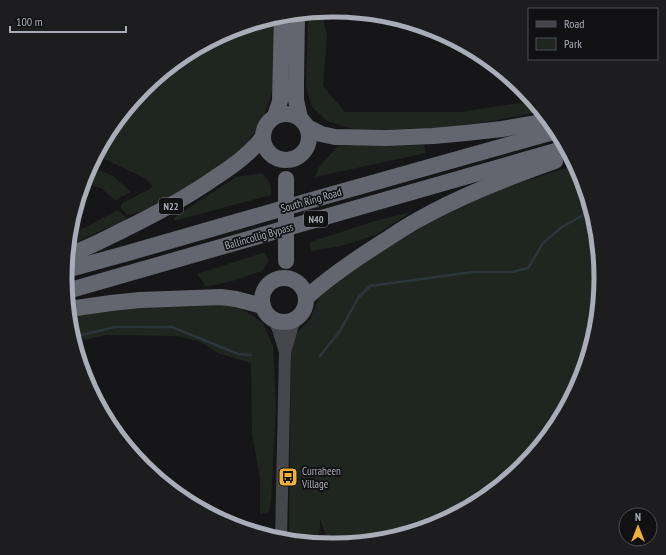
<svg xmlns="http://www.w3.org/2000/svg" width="666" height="555" font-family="'PT Sans Narrow',sans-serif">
<rect width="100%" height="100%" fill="#161618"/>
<g fill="#1e261f">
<polygon points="322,11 327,36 323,86 345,112 460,112 532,101 541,111 498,120 448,128 355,130 327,121 312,107 306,87 308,13"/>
<polygon points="276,17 276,46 272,92 264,117 248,142 223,163 179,193 146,211 127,215 121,208 121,204 153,187 146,179 96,155 111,129 144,88 185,55 231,30"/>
<polygon points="424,145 426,153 315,177 319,167 338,146"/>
<polygon points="575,165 580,175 595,226 600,278 595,330 580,380 555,426 522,467 481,500 435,525 385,540 333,545 330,545 320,519 320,529 317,543 289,541 291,346 297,333 310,319 319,297 377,251 481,195"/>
<polygon points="91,166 113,176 131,192 115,200 101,188 83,183 86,175"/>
<path d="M262,173C269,181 272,184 271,195L173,221L175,217L236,177Z"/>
<polygon points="118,210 127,218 125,221 95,233 70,246 69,245 70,235"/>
<polygon points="412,212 375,235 341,246 311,251 310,242 378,220"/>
<polygon points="265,252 269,261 262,271 236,280 206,287 197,274"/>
<polygon points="219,304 239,307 262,322 273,346 276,405 271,500 269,512 260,514 260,477 252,435 251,363 220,354 198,341 176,336 107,335 74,342 71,329 69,316 126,307"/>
</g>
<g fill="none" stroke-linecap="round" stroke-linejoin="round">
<g stroke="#2c353c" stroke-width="2.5">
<polyline points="73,337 115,327 172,327 238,354 251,355"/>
<polyline points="320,356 340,331 358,298 370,286 473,272 512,272 528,268 543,243 562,227 591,211"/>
</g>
<g stroke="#45474d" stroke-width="12">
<polyline points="273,319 278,329 285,352"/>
<polyline points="281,540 285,352 293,325 297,317"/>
</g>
<g stroke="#63666e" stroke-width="16">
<polyline points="297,14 296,83 296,100 300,118"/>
<circle cx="286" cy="137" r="23"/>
<polyline points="275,116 280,101 282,15"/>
<polyline points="307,127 321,134 335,137 386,138 433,136 466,133 502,129 549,121"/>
<path d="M68,255C86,249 103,240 121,231C154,215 186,198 216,177C233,166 250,154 262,138"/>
<polyline points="66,270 128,253 319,198 557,131"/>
<circle cx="284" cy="300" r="22"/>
<polyline points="67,291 566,148"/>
<path d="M306,298C330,276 357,258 384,241C395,234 405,227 416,221C460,196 507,178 555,161"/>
<polyline points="69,309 111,303 140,300 221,297 236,299 263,306"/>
</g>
<polyline stroke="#63666e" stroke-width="16" points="286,261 286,179"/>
</g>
<defs>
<g id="bus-square" transform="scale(1)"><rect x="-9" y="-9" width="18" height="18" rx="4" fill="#f2b134" stroke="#111113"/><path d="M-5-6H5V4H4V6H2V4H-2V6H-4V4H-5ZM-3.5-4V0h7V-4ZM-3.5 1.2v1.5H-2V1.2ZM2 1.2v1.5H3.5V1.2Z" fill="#111"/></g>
</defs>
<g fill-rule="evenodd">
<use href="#bus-square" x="288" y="477"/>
</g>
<g text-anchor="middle" stroke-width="3.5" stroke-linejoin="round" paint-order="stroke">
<g fill="#111113" stroke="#7b7e86" stroke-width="1">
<rect x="159" y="198" width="24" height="16" rx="3"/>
<rect x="304" y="211" width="24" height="16" rx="3"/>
</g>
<g font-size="10" font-weight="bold" fill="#a8adb8">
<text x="171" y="210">N22</text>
<text x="316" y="223">N40</text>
</g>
<g font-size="11" fill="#a8adb8" stroke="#111113">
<text transform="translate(311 200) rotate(-16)" y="4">South Ring Road</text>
<text transform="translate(259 236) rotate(-16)" y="4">Ballincollig Bypass</text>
</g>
<g font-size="11" fill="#a8adb8" stroke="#111113" text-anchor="start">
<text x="302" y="475">Curraheen<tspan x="302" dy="13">Village</tspan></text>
</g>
</g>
<path d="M0 0H666V555H0ZM332 17H334A260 260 0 0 1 594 277V278A260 260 0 0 1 334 538H332A260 260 0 0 1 72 278V277A260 260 0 0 1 332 17Z" fill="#1d1d20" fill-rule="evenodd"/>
<path fill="none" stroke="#a8adb8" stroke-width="5" d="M332 17H334A260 260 0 0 1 594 277V278A260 260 0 0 1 334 538H332A260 260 0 0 1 72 278V277A260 260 0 0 1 332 17Z"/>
<rect x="528" y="8" width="130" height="52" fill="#111113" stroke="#4d4f55"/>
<rect x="536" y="21" width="20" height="6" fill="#45474d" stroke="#4d4f55"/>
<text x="564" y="28" font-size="12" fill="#a8adb8">Road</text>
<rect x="536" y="38" width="20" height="12" fill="#1e261f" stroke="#4d4f55"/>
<text x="564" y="48" font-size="12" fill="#a8adb8">Park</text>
<g transform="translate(638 527)"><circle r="19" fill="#111113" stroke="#4d4f55"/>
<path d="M0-3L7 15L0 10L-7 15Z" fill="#f2b134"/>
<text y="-6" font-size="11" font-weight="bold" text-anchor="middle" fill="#a8adb8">N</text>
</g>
<path d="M10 26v6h116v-6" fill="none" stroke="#a8adb8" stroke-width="2"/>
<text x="16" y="26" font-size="12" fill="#a8adb8" stroke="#111113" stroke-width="3" paint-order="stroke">100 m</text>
</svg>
